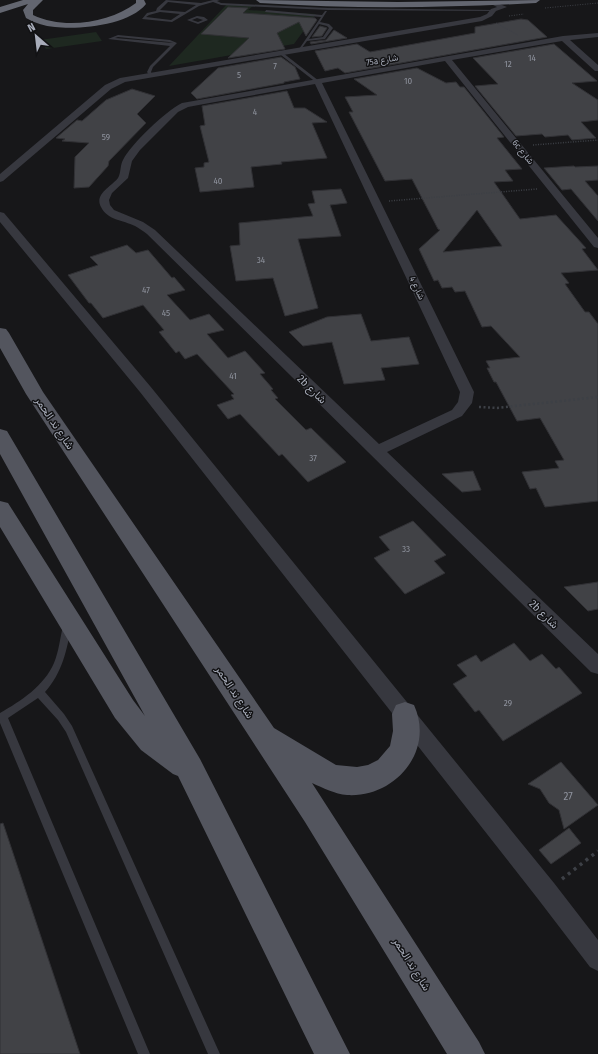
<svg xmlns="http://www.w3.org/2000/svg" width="598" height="1054" font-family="'Fira Sans Condensed',Vazirmatn,sans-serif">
<rect width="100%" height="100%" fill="#171719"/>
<g fill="#1e2820">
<polygon points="227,4 253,6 248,10 316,14 294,44 169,66"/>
<polygon points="96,32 102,41 46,49 40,40"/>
</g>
<g fill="#414246" stroke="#313135" fill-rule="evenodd">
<polygon points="228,7 248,8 243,13 315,18 317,20 306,36 299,22 277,33 285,49 228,58 249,38 201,34"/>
<polygon points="521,19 528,20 547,37 345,73 338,68 325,71 315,51 357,44 370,52 475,33 475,27"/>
<polygon points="320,26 327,28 322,36 312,37"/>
<polygon points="334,30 347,38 311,44 310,42 326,40"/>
<polygon points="554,44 597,81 572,83 598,100 598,120 581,122 596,138 572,140 568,135 545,137 542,134 516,136 475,86 498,84 473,58"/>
<polygon points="281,57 295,67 300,79 284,82 284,83 197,99 191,93 218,68"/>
<path d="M417,68L446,83L456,82L460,87H464L504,137L497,138L522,169L505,170L513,181L494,182L520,219L556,215L586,248L582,249L598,270L561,273L569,283L565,284L585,312H589L598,324V501L545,507L536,488L530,489L522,472L559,468L555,461L564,460L540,418L517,421L496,382H494L487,368H490L486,361L520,357L491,326L482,327L465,291L455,292L452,287L442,288L438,280L434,281L419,249L440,230L438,229L412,179L385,181L349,112H353L345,97L377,95L354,79ZM477,210L502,246L443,252Z"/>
<polygon points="132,89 155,96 137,114 146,123 109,161 108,166 89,187 74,188 75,157 89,143 62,141 65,139 56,138 77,120 82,121 106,100"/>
<polygon points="287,91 294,108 305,108 327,122 312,123 327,158 281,162 282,164 251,167 254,187 200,192 195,168 204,167 204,163 209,162 200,126 205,125 202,106"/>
<polygon points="574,166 575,167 598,166 598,180 585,181 598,196 598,221 571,189 562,190 544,168"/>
<polygon points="341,189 347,203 330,205 341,236 298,239 318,308 285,316 273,278 236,281 230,246 240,245 239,223 313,216 308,204 315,203 312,191"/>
<polygon points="127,245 136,253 148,250 172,278 174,277 185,290 167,295 190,320 209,314 224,330 207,334 228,358 245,351 265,373 260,374 273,389 271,390 278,398 275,399 306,430 311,428 346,462 308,482 282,454 279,456 240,414 228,419 217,405 234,399 231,395 234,394 197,354 185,359 179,351 176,353 159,332 164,330 143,305 103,318 91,303 89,303 68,275 98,265 90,257"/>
<polygon points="361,314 371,341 409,337 419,364 381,368 385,380 344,384 332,342 303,346 289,332 327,317"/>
<polygon points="473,471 481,490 462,492 442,474"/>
<polygon points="413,521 446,555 434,561 445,573 405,594 374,558 390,550 379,537"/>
<polygon points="598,582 598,609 588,611 564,587"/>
<polygon points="514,643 530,661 542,654 556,669 559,667 582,693 503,741 479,710 475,712 453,684 467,676 457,665 476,655 481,662"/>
<polygon points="561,762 598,805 564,829 559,810 549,803 540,789 528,784"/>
<polygon points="3,823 80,1054 0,1054 0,824"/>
<polygon points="569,828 581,843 551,864 539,850"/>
</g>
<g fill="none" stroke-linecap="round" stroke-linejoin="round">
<g stroke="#3d4046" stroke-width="1" stroke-dasharray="1 1.5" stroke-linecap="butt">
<polyline points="545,8 598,3"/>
<polyline points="509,16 524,14"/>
<polyline points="496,23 518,35"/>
</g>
<g stroke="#3d4046" stroke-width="1.5" stroke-dasharray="1 1.5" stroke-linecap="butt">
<polyline points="533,145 598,140"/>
<polyline points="389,201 537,189"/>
</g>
<polyline stroke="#3d4046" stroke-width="2.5" stroke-dasharray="2 2.5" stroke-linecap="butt" points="479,407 497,408 598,397"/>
<polyline stroke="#3d4046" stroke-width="3.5" stroke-dasharray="3 4.5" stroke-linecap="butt" points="562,879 598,851"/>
<g fill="#37383f" fill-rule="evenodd">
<path d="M166,0L201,3L213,0H220L217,1L221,3L328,8L495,10L493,11L328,10L221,5L213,2L199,6L172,22L142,19L147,13L156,11L157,8ZM168,2L196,5L185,12L160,10ZM160,12L180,14L171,20L146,17L149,15Z"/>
<path d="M266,10L322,15L325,11H327L320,22L329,24L333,28L325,39L307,41L299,52H297L321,17L265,12ZM319,24L327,26L329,28L323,37L309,39Z"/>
<path d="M197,16L204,17L208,20L198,24L187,20ZM197,18L203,20L198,22L192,20Z"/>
<path d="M118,35L170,40L177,43L153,67L151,72L152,75L150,76L147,72L150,66L170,46L108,39ZM118,37L169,42L173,43L115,38Z"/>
<polygon points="281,53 283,53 319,81 319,83 317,83 281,55"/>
<path d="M67,622L70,623L71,626C67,651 62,673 45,692L64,714L72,726L220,1054H208L66,732L58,720L38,698L8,718L150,1054H138L0,723V713C21,701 44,686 54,663C59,651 60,638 63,626L64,623Z"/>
</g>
<g fill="#37383f" fill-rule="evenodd">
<polygon points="492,1 507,7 496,11 492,16 482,21 125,82 111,89 3,181 0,182 0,174 105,85 120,78 480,17 487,14 491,9 497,7 489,3"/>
<path d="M598,33V37L570,40L598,65V71H595L562,41L452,60L598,238V248L594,247L445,61L322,83L474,392L472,403L462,416L387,452L598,654V674L591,672L147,234C143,231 139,228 135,226C123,220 107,220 101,207C94,194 111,187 118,178C121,173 120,165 123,160C131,144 166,111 182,103L563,36ZM315,84L460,392L458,402L452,410L379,444L155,230L143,222L114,210L110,205L109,200L112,193L128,178L132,161L140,150L178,112L188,107L204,104Z"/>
<polygon points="0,212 4,213 150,386 554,883 598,940 598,971 590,967 538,899 140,392 0,222"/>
</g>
<g fill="#53555e" fill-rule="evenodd">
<path d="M0,328L6,329L9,333L43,392L274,728L336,765L357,767L368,765L378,760L390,746L393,731L392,714L396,705L405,702L414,705C435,751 395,798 347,795C335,794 323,788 312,783L479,1042L485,1054H447L305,822L26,394L0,348Z"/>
<polygon points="0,429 7,431 200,759 350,1054 314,1054 178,776 173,774 141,750 115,718 0,527 0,501 8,503 133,700 145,716 0,454"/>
</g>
<g fill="#636670" fill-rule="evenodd">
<path d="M23,0H43L33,10V15C64,30 109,23 136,3V0H144L146,4C129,25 80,30 55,27C44,26 35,23 26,18L23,10L28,4L0,13V7Z"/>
<path d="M256,0L398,2L540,0L536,3C444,8 352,9 260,3Z"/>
</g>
</g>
<g text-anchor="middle" stroke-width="3" stroke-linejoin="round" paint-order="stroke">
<g font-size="9" fill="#8e929d">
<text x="532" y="61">14</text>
<text x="508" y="67">12</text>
<text x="275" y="69">7</text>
<text x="239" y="78">5</text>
<text x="408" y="84">10</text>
<text x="255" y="115">4</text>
<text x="106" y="140">59</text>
<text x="218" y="184">40</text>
<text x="261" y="263">34</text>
<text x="146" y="293">47</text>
<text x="166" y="316">45</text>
<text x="233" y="379">41</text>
<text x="313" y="461">37</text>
<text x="406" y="552">33</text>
<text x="508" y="706">29</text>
</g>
<g font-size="9" fill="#a8adba" stroke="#121214">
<text transform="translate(382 60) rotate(-10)" y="3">75a شارع</text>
<text transform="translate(523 152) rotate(51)" y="3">6c شارع</text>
<text transform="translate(417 288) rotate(64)" y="3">شارع 4</text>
</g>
<g font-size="11" fill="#a8adba" stroke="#121214">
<text transform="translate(312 389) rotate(44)" y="4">2b شارع</text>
<text transform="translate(55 423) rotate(56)" y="4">شارع ند الحمر</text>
<text transform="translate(544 614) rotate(44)" y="4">2b شارع</text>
<text transform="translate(235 692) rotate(57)" y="4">شارع ند الحمر</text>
<text transform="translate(412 964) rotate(58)" y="4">شارع ند الحمر</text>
</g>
<g font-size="11" fill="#8e929d">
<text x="568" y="800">27</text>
</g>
</g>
<g transform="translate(36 36) rotate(332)" stroke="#121214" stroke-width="3" paint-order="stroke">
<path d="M0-3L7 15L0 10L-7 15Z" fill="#a8adba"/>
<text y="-6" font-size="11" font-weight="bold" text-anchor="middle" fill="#a8adba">N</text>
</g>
</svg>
